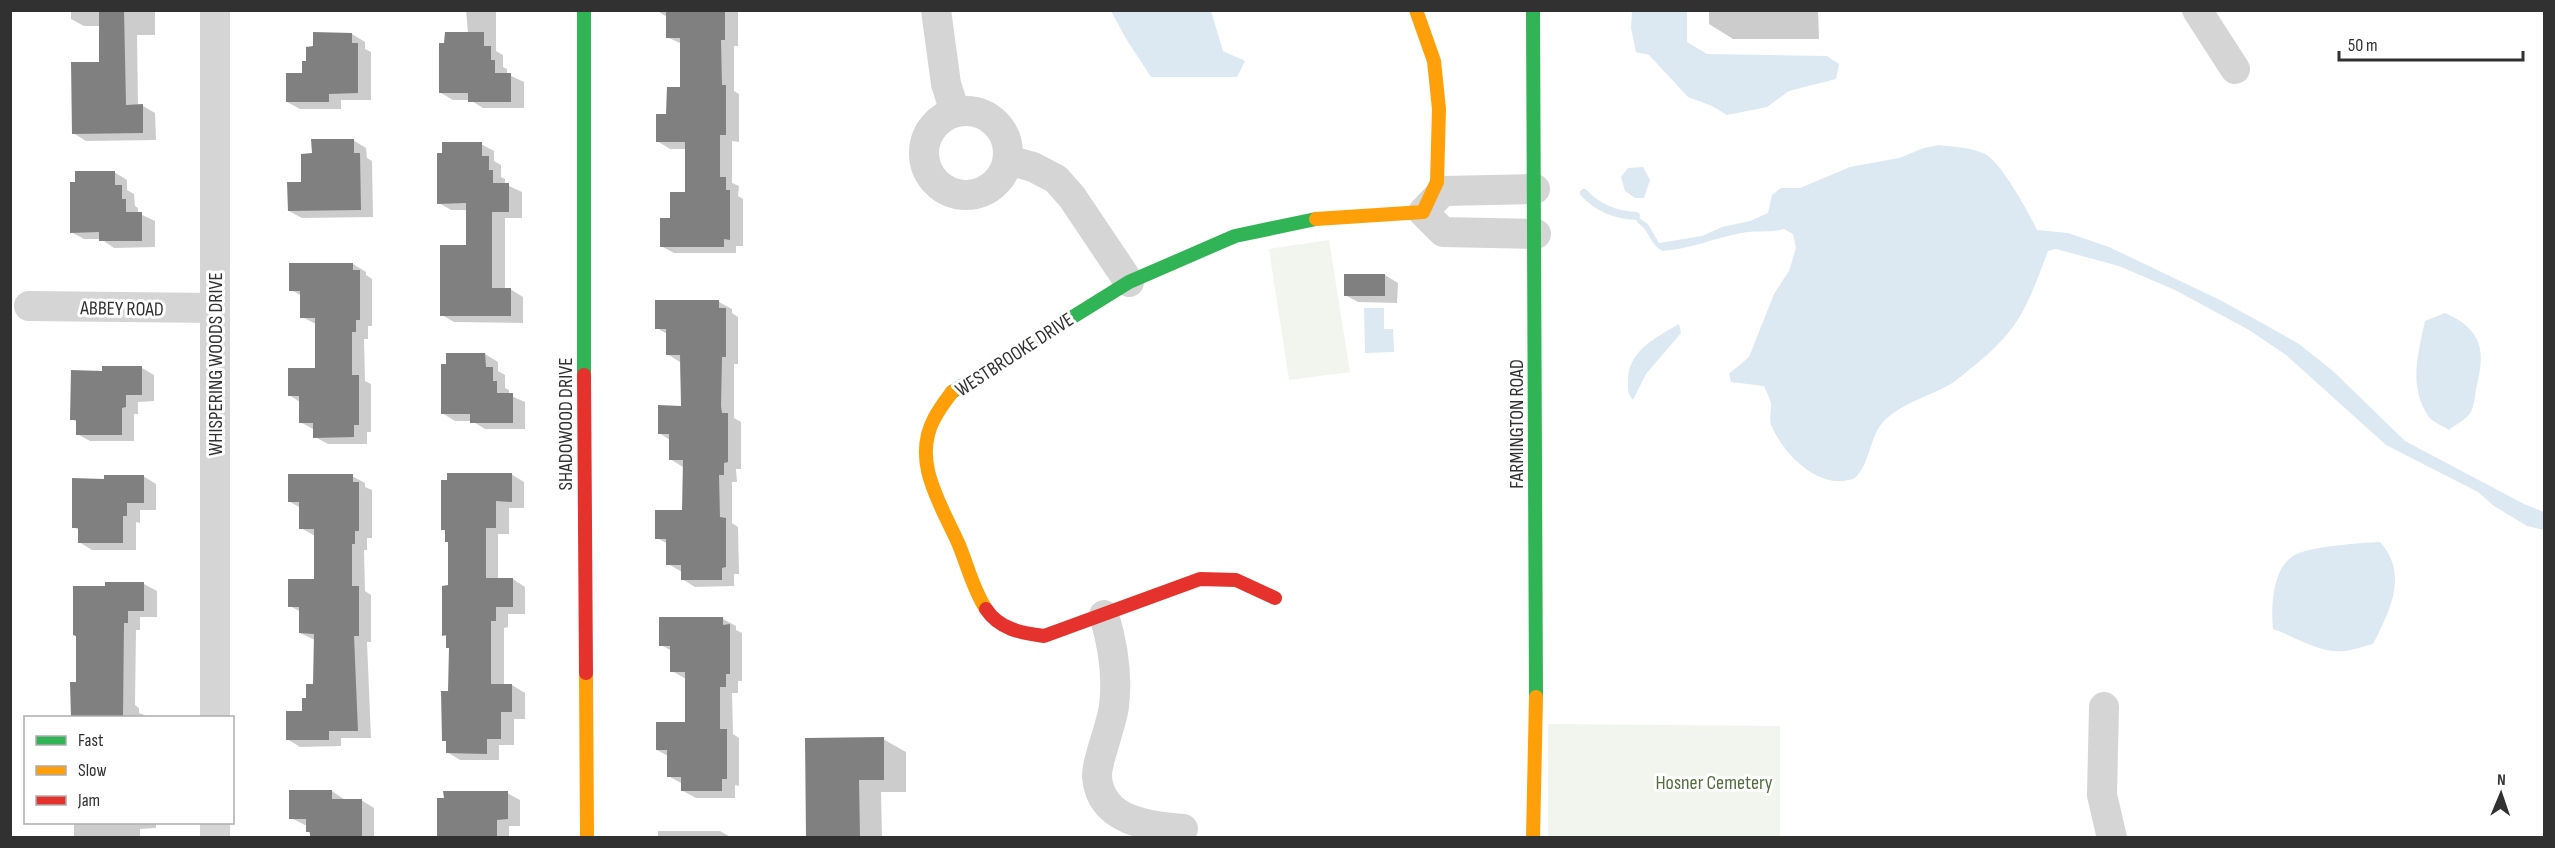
<svg xmlns="http://www.w3.org/2000/svg" width="2555" height="848" font-family="'Sofia Sans Condensed',sans-serif">
<rect width="100%" height="100%" fill="#fff"/>
<g fill="#f1f5ee">
<polygon points="1329,240 1350,372 1289,380 1269,249"/>
<polygon points="1548,724 1780,726 1780,837 1548,838"/>
</g>
<g fill="#dce9f2">
<polygon points="1111,11 1211,11 1223,51 1245,61 1237,77 1151,77 1125,37"/>
<polygon points="1632,11 1687,11 1687,42 1707,54 1827,56 1839,64 1836,79 1789,91 1767,107 1727,115 1712,106 1688,97 1649,55 1636,52 1631,28"/>
<path d="M1939,145C1954,147 1971,147 1985,154C2001,162 2029,213 2037,230L2068,233L2109,247L2220,300L2262,323L2299,344L2333,371L2405,441L2524,504L2544,512V530L2527,526L2494,506L2478,492L2386,445L2286,355L2249,330L2175,290L2119,266L2056,249L2048,251C2027,306 2021,328 1974,366C1966,372 1958,380 1949,385C1929,396 1904,403 1887,418C1869,433 1872,461 1855,478C1821,492 1785,456 1772,427C1768,419 1772,411 1771,404C1770,398 1766,391 1764,386L1731,382L1729,374L1749,357L1774,294L1789,271L1796,248L1793,234L1784,229C1770,233 1756,230 1741,233C1715,238 1690,249 1663,251C1649,244 1651,232 1637,222L1636,216L1648,224L1659,243L1702,236L1722,227L1750,221L1768,213L1772,195L1781,188H1800L1850,167L1899,158L1924,148Z"/>
<polygon points="1643,167 1650,180 1644,198 1635,198 1625,191 1621,177 1628,168"/>
<polygon points="1364,308 1384,308 1384,329 1393,329 1394,352 1365,353"/>
<path d="M2445,313C2483,330 2486,351 2476,389C2475,396 2474,406 2471,412C2467,419 2455,425 2449,430C2443,426 2433,422 2429,417C2408,387 2418,354 2425,321Z"/>
<path d="M1679,324L1681,333L1646,374L1633,400C1628,394 1628,391 1628,383C1627,351 1655,338 1679,324Z"/>
<path d="M2380,542C2409,574 2390,611 2373,644C2364,646 2354,650 2345,651C2321,654 2296,637 2273,629C2271,608 2272,569 2293,556C2309,546 2360,543 2380,542Z"/>
</g>
<g fill="#0003">
<polygon points="71,10 155,10 155,35 137,35 138,106 143,106 155,113 156,140 86,141 73,133 101,63 101,26 84,26 71,19"/>
<polygon points="466,10 496,10 496,51 503,55 503,67 507,69 507,74 524,82 524,108 483,108 470,100 453,100 441,93 468,33"/>
<polygon points="656,10 738,10 738,46 734,46 734,91 739,94 739,142 732,141 732,183 739,186 738,196 743,199 743,246 736,246 736,253 674,253 661,246 686,193 686,149 670,149 657,141 682,89 682,44 667,37 667,17"/>
<polygon points="1709,10 1818,10 1819,39 1733,39 1709,24"/>
<polygon points="352,34 365,42 365,49 371,52 371,100 341,100 341,109 300,109 287,102 303,75 307,62"/>
<polygon points="353,140 366,148 367,158 372,161 373,217 302,218 289,211 313,155"/>
<polygon points="481,144 494,151 494,161 501,165 501,177 505,179 505,184 522,192 522,218 505,218 505,289 510,289 523,297 523,323 454,322 442,315 468,246 468,210 451,210 439,203"/>
<polygon points="114,172 127,180 127,190 134,194 135,206 138,208 138,213 155,221 155,247 114,248 101,239 84,239 71,232"/>
<polygon points="291,264 353,264 366,272 366,275 372,279 372,326 368,326 368,339 364,339 365,381 371,384 371,432 367,432 367,444 328,444 315,437 313,429 300,422 300,402 289,395 316,370 316,324 302,317 302,296 291,290"/>
<polygon points="1385,275 1398,283 1397,303 1358,302 1345,295"/>
<polygon points="719,302 732,309 732,313 738,317 738,364 734,364 734,418 741,422 741,469 736,469 737,482 732,482 732,523 738,527 739,574 734,574 734,586 695,587 682,579 682,572 668,564 668,544 657,538 684,512 683,467 670,459 670,440 659,433 682,407 680,362 667,354 667,334 657,328"/>
<polygon points="485,354 498,362 498,371 505,375 505,388 509,390 509,395 525,402 525,429 485,429 472,421 455,421 442,413"/>
<polygon points="142,368 154,375 154,401 138,402 138,414 134,414 134,441 90,441 77,434 77,422 72,419 104,372"/>
<polygon points="511,474 524,482 524,508 509,508 509,534 498,534 498,579 513,579 525,587 525,614 508,614 508,627 504,628 504,685 512,685 525,693 525,719 514,719 514,745 499,745 499,760 460,760 447,752 447,742 443,740 449,693 451,649 448,637 443,635 450,587 449,543 447,541 447,531 442,529"/>
<polygon points="143,476 156,484 156,510 140,510 140,523 136,522 136,550 92,550 79,542 79,530 74,527 106,480"/>
<polygon points="352,476 365,483 365,487 372,490 372,538 367,538 367,550 364,550 365,591 371,595 371,642 367,642 371,738 341,738 341,746 300,747 287,739 304,713 314,685 315,640 300,633 301,612 290,606 316,580 315,536 301,528 301,508 290,502"/>
<polygon points="144,584 157,591 157,617 140,617 140,630 136,630 135,705 139,708 139,713 151,718 72,718 72,683 78,683 106,588"/>
<polygon points="661,619 723,619 736,626 736,630 742,633 742,681 738,681 738,693 732,693 733,734 739,738 739,786 735,785 735,798 696,798 683,791 681,783 668,776 668,756 657,750 686,723 686,679 672,671 672,651 661,645"/>
<polygon points="883,739 906,752 906,792 881,792 882,838 807,838 806,740"/>
<polygon points="332,791 345,800 361,800 374,808 374,838 311,838 307,826 291,818"/>
<polygon points="507,793 520,800 520,826 509,826 509,838 438,838 438,800"/>
<polygon points="74,822 156,822 156,828 140,829 140,838 74,838"/>
<polygon points="658,831 720,831 732,838 658,838"/>
</g>
<g fill="none" stroke-linecap="round" stroke-linejoin="round">
<path stroke="#dce9f2" stroke-width="8" d="M1584,193C1598,208 1616,215 1636,216"/>
</g>
<g fill="#808080">
<polygon points="99,10 124,10 126,105 143,104 143,133 72,134 71,62 99,62"/>
<polygon points="666,10 725,10 725,40 721,40 722,85 726,85 726,135 720,135 720,177 726,177 726,190 730,190 730,240 724,239 724,247 660,247 660,218 670,218 670,192 685,192 685,142 656,142 656,114 666,114 667,87 680,87 680,38 666,38"/>
<polygon points="313,32 352,33 352,43 358,43 358,93 329,94 329,102 286,102 286,73 302,73 302,61 306,61 306,47 313,46"/>
<polygon points="445,32 484,32 484,46 491,46 491,60 495,60 495,73 511,73 511,102 468,102 468,93 439,93 439,43 444,43"/>
<polygon points="311,139 354,139 354,153 360,153 361,210 288,211 287,182 301,182 301,154 312,153"/>
<polygon points="442,142 482,142 482,156 489,156 489,170 493,170 493,183 509,183 509,212 492,212 492,288 511,288 511,316 440,316 440,245 466,245 466,203 437,204 437,153 442,153"/>
<polygon points="75,171 115,171 115,185 122,185 122,199 126,199 126,212 142,212 142,241 99,241 99,232 70,233 70,182 75,182"/>
<polygon points="289,263 353,263 353,270 360,270 360,320 356,320 356,332 352,332 352,375 359,375 359,425 354,425 354,437 313,438 313,423 299,423 299,396 288,396 288,368 315,368 315,318 300,318 300,291 289,291"/>
<rect x="1344" y="274" width="41" height="22"/>
<polygon points="655,300 719,300 719,308 726,308 726,357 722,357 721,406 722,413 728,413 728,462 724,463 724,475 719,475 720,517 726,518 726,567 722,568 722,580 681,580 681,565 666,565 666,539 655,539 655,510 682,510 683,460 669,460 669,434 658,434 658,405 681,406 680,355 666,355 666,329 655,329"/>
<polygon points="446,353 485,353 486,367 493,367 493,381 497,381 497,393 513,393 513,423 470,423 470,414 441,414 441,364 446,364"/>
<polygon points="102,366 142,366 142,395 126,395 126,407 122,408 122,435 76,435 76,420 70,420 71,370 102,371"/>
<polygon points="447,473 512,473 512,502 496,501 496,528 486,528 486,578 513,578 513,607 496,607 496,621 491,621 491,684 512,684 512,712 501,712 501,739 487,739 487,754 446,753 446,741 442,741 441,691 448,691 449,648 446,648 446,635 442,636 442,586 448,585 448,542 445,542 445,530 441,530 441,480 447,480"/>
<polygon points="288,474 353,474 353,482 359,482 359,531 355,531 355,544 352,544 352,586 359,586 359,636 354,636 358,731 329,731 329,740 286,740 286,711 302,711 302,698 306,698 306,684 313,684 314,634 299,633 299,607 288,607 288,579 314,579 314,529 299,529 299,502 288,502"/>
<polygon points="104,475 144,475 144,503 127,503 127,516 123,516 123,543 78,543 78,528 72,528 72,478 104,479"/>
<polygon points="105,582 144,582 144,611 128,611 128,623 124,623 123,717 71,717 70,682 76,682 76,636 73,635 73,586 105,586"/>
<polygon points="659,617 723,617 723,625 730,624 730,674 726,674 726,687 720,687 720,729 727,729 727,779 722,779 722,791 681,791 681,777 667,777 667,750 656,750 656,722 685,722 685,672 670,672 670,646 659,646"/>
<polygon points="884,737 884,780 859,780 860,837 806,837 805,738"/>
<polygon points="289,790 332,790 332,799 362,799 362,837 310,837 310,832 306,832 306,819 289,819"/>
<polygon points="443,791 508,791 508,819 497,820 497,837 437,837 437,798 444,798"/>
</g>
<g fill="none" stroke-linecap="round" stroke-linejoin="round">
<g stroke="#d5d5d5" stroke-width="30">
<polyline points="215,10 215,718"/>
<polyline points="936,10 946,84 955,112"/>
<polyline points="2197,10 2235,69"/>
<circle cx="966" cy="153" r="42"/>
<polyline points="1008,160 1033,167 1056,179 1072,197 1129,282"/>
<polyline points="1535,189 1443,191 1423,212 1443,232 1536,234"/>
<polyline points="29,306 215,308"/>
<path d="M1104,615C1113,645 1118,674 1114,706C1112,724 1096,763 1097,777C1101,822 1149,826 1183,829"/>
<polyline points="2104,707 2102,795 2112,838"/>
<polyline points="215,822 215,838"/>
</g>
<g stroke="#30b455" stroke-width="14">
<polyline points="584,10 584,375"/>
<polyline points="1533,10 1536,697"/>
<polyline points="952,392 1129,282 1235,236 1316,219"/>
</g>
<g stroke="#ff9f0a" stroke-width="14">
<polyline points="1316,219 1423,212 1437,182 1439,109 1434,61 1416,10"/>
<path d="M952,392C946,400 939,409 934,419C911,462 942,506 959,545C968,567 973,589 986,609"/>
<polyline points="586,673 587,838"/>
<polyline points="1533,838 1536,697"/>
</g>
<g stroke="#e5322d" stroke-width="14">
<polyline points="584,375 586,673"/>
<path d="M986,609C999,629 1021,633 1044,636L1200,579L1236,580L1275,598"/>
</g>
</g>
<g text-anchor="middle" stroke-width="6" stroke-linejoin="round" paint-order="stroke">
<g font-size="20" fill="#313131" stroke="#fff">
<text transform="translate(122 308) rotate(1)" y="7">ABBEY ROAD</text>
<text transform="translate(1014 354) rotate(-33)" y="7">WESTBROOKE DRIVE</text>
<text transform="translate(215 364) rotate(-90)" y="7">WHISPERING WOODS DRIVE</text>
<text transform="translate(565 424) rotate(-90)" y="7">SHADOWOOD DRIVE</text>
<text transform="translate(1516 424) rotate(-90)" y="7">FARMINGTON ROAD</text>
</g>
<g font-size="20" fill="#526c3f" stroke="#fff">
<text x="1714" y="789">Hosner Cemetery</text>
</g>
</g>
<rect width="2555" height="848" fill="none" stroke="#313131" stroke-width="24"/>
<rect x="24" y="716" width="210" height="108" fill="#ffffff" stroke="#adadad" stroke-width="1.5"/>
<rect x="36" y="736" width="30" height="9" fill="#30b455" stroke="#adadad" stroke-width="1.5"/>
<text x="78" y="746" font-size="18" fill="#313131">Fast</text>
<rect x="36" y="766" width="30" height="9" fill="#ff9f0a" stroke="#adadad" stroke-width="1.5"/>
<text x="78" y="776" font-size="18" fill="#313131">Slow</text>
<rect x="36" y="796" width="30" height="9" fill="#e5322d" stroke="#adadad" stroke-width="1.5"/>
<text x="78" y="806" font-size="18" fill="#313131">Jam</text>
<g transform="translate(2501 794) rotate(2)" stroke="#ffffff" stroke-width="4.5" paint-order="stroke">
<path d="M0-4.5L10 22L0 15L-10 22Z" fill="#313131"/>
<text y="-9" font-size="16" font-weight="bold" text-anchor="middle" fill="#313131">N</text>
</g>
<path d="M2339 51v9h184v-9" fill="none" stroke="#313131" stroke-width="3"/>
<text x="2348" y="51" font-size="18" fill="#313131" stroke="#ffffff" stroke-width="4.5" paint-order="stroke">50 m</text>
</svg>
